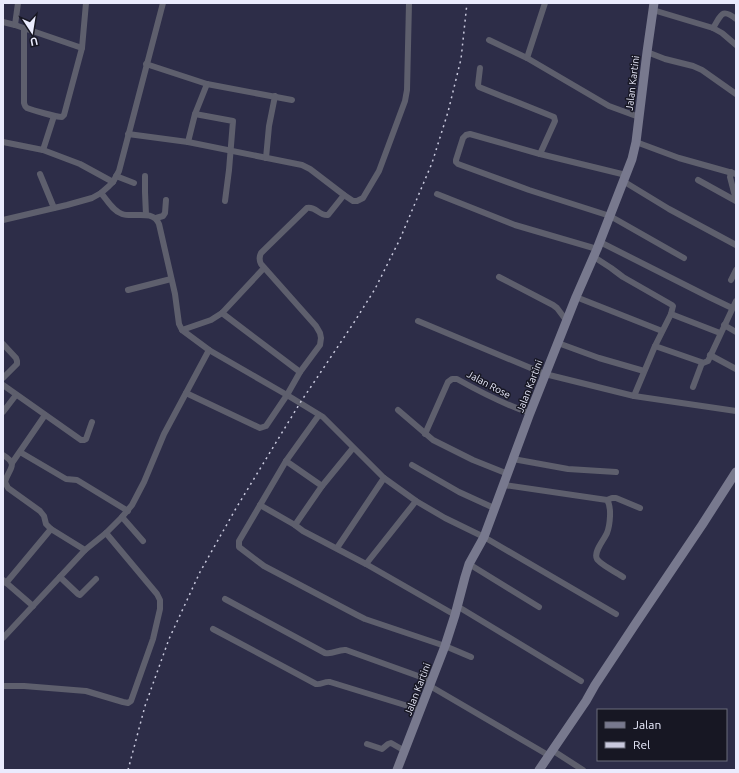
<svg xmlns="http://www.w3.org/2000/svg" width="739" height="773" font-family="Ubuntu,sans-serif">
<rect width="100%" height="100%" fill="#2d2d48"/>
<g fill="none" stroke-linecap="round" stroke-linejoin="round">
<g stroke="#5e5f6d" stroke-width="6">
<polyline points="653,10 713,28 722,33 736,45"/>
<polyline points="3,22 15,25 82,48"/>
<polyline points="15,25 18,3"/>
<path d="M24,28V103C25,105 24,106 27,108C32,110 56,117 62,117L64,115L82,48L86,3"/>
<path d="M713,28C721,16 721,7 736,19"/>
<polyline points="489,40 527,58 609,106 639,117"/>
<polyline points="647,52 665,59 693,66 702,70 736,94"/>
<polyline points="527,58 545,3"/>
<polyline points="146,64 207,84 292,100"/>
<polyline points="480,68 478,85 479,87 554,117 555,121 540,154"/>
<polyline points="195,114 233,121 229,170 225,201"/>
<polyline points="128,134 188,142 302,165 310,169 344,195 353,201 357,201 363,198 379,171 405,101 407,90 409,3"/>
<polyline points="3,142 43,150 80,164 113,182"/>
<polyline points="188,142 195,114 207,84"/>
<polyline points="636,142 679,158 736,174"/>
<polyline points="43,150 54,116"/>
<polyline points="266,158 269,126 275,96"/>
<polyline points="731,172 730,177 736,200"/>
<polyline points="40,174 54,208"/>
<polyline points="626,175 540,154 470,134 466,135 463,138 456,160 456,162 458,164 529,190 610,216 684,258"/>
<polyline points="116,176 134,183"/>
<polyline points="145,176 145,192 146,215"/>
<polyline points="698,180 736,201"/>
<polyline points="623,181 669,209 736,245"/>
<path d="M101,193C107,200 113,211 122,214C133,218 153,209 159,224L175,294L179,324L182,330L209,350L287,395L323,417L384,478L416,501L445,518L484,537L616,614"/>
<polyline points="437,194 515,225 597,249"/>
<polyline points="156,218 163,216 165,213 166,200"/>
<polyline points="3,220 67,205 92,198 101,193 109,186 113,182 119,171 163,3"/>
<polyline points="600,242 709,297 732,308"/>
<polyline points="594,257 611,268 623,277 672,305 673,306 671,314 655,346 634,396"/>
<polyline points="499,277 553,305 557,308 566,320"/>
<polyline points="731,280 736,270"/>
<polyline points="128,290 171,279"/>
<polyline points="576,297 662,331"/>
<polyline points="222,313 300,372"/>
<polyline points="671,314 720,333"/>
<polyline points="418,321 545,374 634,396 736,411"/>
<polyline points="724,325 736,332"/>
<polyline points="182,330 211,320 222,313 264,268"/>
<polyline points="558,343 599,358 644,371"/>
<polyline points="3,344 16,358 17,361 17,364 3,378"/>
<polyline points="655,346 701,362 703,363 708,361 736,301"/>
<polyline points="710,355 736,369"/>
<polyline points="3,385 81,440 84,440 86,439 92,422"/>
<polyline points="693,387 702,363"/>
<path d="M186,393L260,428L266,426L287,395L300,372L320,345L321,338L320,333L316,326L261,264C259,260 259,257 261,253L307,208C316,206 319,216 328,215L344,195"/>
<polyline points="398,410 433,440 473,460 508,474"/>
<polyline points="3,412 16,395"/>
<polyline points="319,415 286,461 239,541 239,547 264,566 357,615 365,619 445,646 471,657"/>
<path d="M425,434L448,382L452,379H457C482,393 503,404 530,413"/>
<polyline points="353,448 322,486 295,525 303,531 366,564 455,615"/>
<polyline points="20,452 66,479 77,480 128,511"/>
<path d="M3,455C20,465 8,469 5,482L8,488L40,511L44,516L46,524L51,529L85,550"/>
<polyline points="513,459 568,469 616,472"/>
<polyline points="286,461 322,486"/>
<polyline points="12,463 45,415"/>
<polyline points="412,465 459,492 494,508"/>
<path d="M504,485L607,500C612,507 610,525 607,533C604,540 593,552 597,559C600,564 617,573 623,577"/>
<polyline points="607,500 612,498 616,498 640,508"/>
<polyline points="260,505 295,525"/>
<polyline points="122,517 143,541"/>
<polyline points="337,548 384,478"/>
<polyline points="366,564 416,501"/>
<polyline points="469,564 539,607"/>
<polyline points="60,577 78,594 80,595 96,579"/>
<polyline points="3,580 33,606"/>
<polyline points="6,583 51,529"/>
<path d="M225,599L325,653C333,655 338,649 346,650L432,681"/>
<polyline points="457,606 581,681"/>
<path d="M213,629L316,684C321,685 325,681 330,682L421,710"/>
<polyline points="3,638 85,550 106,533 122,517 132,505 144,482 164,434 209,350"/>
<polyline points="3,686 24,686 86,691 123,702 128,703 131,701 153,639 160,609 160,600 157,594 106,533"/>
<polyline points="430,686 548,755"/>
<polyline points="367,744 382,749 388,744 391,743 405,751"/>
<polyline points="552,750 583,770"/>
</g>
<g stroke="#78798e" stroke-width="9">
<polyline points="397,770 445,646 455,615 465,577 469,564 484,537 530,413 576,297 597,249 632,159 636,142 647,52 654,3"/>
<polyline points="539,770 586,701 595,685 636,623 702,525 736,472"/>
</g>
<polyline stroke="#c9c9dd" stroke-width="1.5" stroke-dasharray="2 4" stroke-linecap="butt" points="128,770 145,706 169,639 200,572 235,510 300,403 353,324 375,289 400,239 432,163 448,112 461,59 467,3"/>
</g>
<g text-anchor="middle" stroke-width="3" stroke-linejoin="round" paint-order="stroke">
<g font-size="10" fill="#eaebfd" stroke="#171723">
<text transform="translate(632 83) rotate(-83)" y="4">Jalan Kartini</text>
<text transform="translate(489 384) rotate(28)" y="4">Jalan Rose</text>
<text transform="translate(529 386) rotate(-69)" y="4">Jalan Kartini</text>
<text transform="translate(417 689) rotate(-69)" y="4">Jalan Kartini</text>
</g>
</g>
<rect width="739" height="773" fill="none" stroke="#eaebfd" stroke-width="8"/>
<rect x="597" y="709" width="130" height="52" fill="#171723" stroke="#6b6c7a"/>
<rect x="605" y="722" width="20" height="6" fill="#78798e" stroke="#6b6c7a"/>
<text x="633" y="729" font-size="12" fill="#eaebfd">Jalan</text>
<rect x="605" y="742" width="20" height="6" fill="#c9c9dd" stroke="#6b6c7a"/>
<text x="633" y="749" font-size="12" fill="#eaebfd">Rel</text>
<g transform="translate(32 32) rotate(168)" stroke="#171723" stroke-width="3" paint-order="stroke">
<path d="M0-3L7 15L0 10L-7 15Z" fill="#eaebfd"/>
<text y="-6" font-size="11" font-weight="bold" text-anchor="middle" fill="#eaebfd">U</text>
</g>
</svg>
